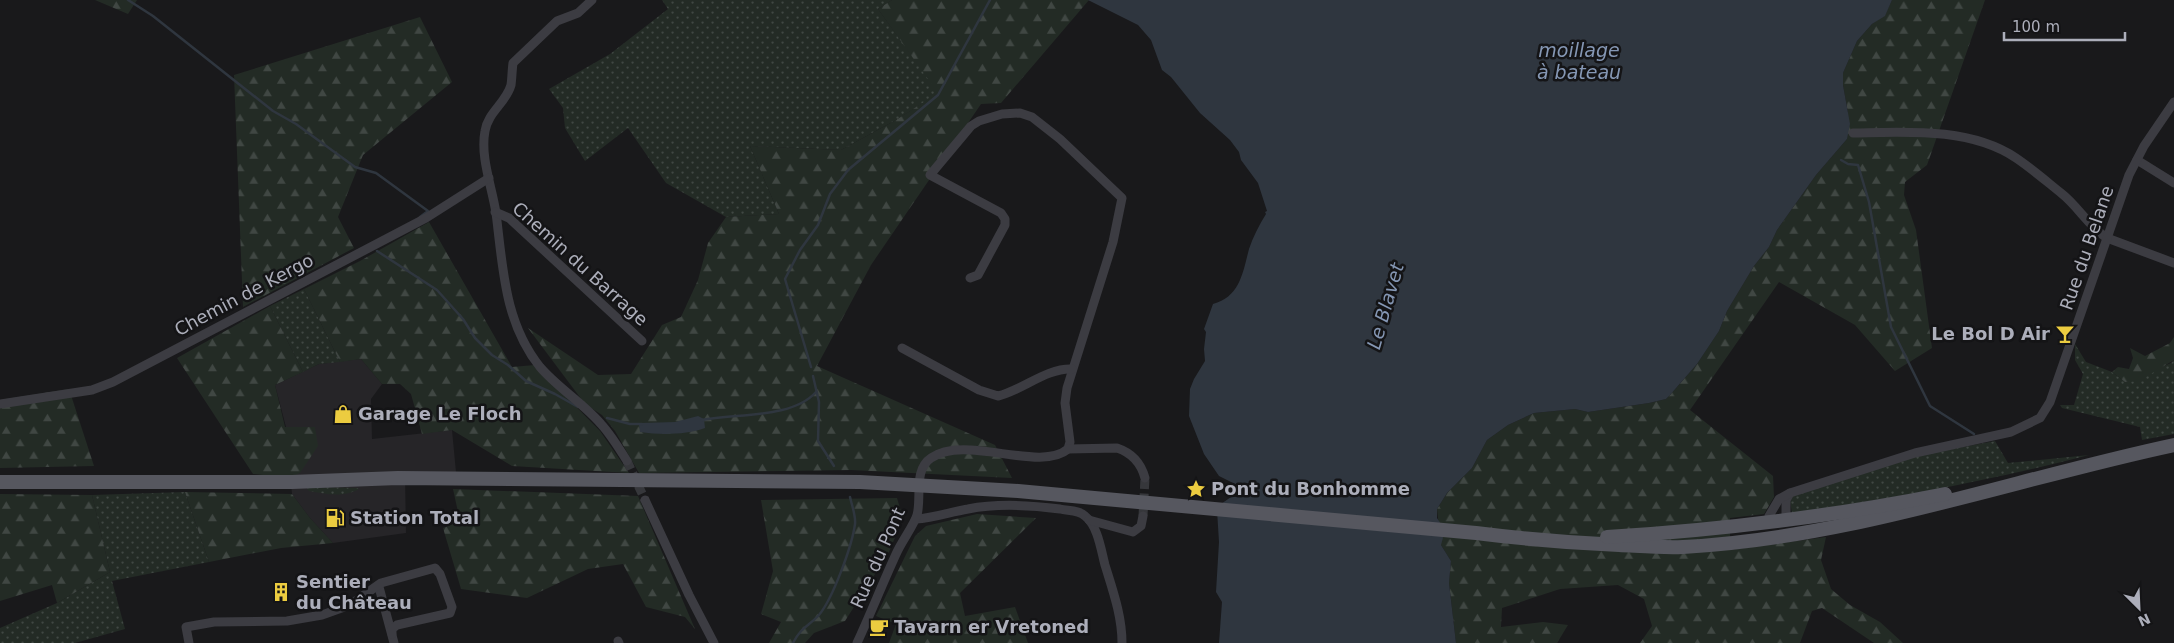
<svg xmlns="http://www.w3.org/2000/svg" width="2174" height="643" font-family="'DejaVu Sans',sans-serif">
<defs>
<pattern id="grass-dots" width="8" height="8" patternUnits="userSpaceOnUse" patternTransform="scale(1.25)"><rect width="8" height="8" fill="#232b25"/><path d="M2 2h.1M6 6h.1" fill="none" stroke="#404743" stroke-width="1.8" stroke-linecap="round"/></pattern>
<pattern id="forest-firs" width="22" height="20" patternUnits="userSpaceOnUse" patternTransform="scale(1.25)"><rect width="22" height="20" fill="#232b25"/><path d="M5 1l3.5 6h-7zM16 11l3.5 6h-7z" fill="#404743"/></pattern>
</defs>
<rect width="100%" height="100%" fill="#19191b"/>
<polygon fill="#262528" points="361,359 382,384 371,399 372,439 452,430 456,472 405,473 406,533 333,543 310,518 292,494 286,427 275,385 319,364"/>
<g fill="url(#grass-dots)">
<polygon points="662,0 892,0 878,9 939,93 896,120 841,150 750,146 779,214 726,217 666,183 628,128 585,161 565,128 563,108 549,89 610,54 668,9"/>
<polygon points="304,289 340,362 319,364 303,372 270,306"/>
<polygon points="2075,344 2086,362 2112,372 2125,382 2171,363 2174,360 2174,434 2142,440 2140,427 2062,408 2060,405 2074,405 2083,374 2075,360"/>
<path d="M1995,441L2008,463L2089,455C1992,480 1892,499 1792,513L1790,501L1793,496L1915,456Z"/>
<path d="M309,487L357,488L359,489C344,498 325,494 309,491L307,489Z"/>
<polygon points="185,492 209,562 112,581 125,629 75,643 0,643 0,628 57,603 110,572 92,495"/>
</g>
<g fill="url(#forest-firs)">
<polygon points="95,0 137,0 128,14"/>
<polygon points="892,0 1089,0 1001,103 981,104 871,265 817,366 995,445 1012,478 851,470 639,473 615,431 602,415 585,404 528,328 598,375 631,374 662,325 681,317 698,280 708,243 726,217 779,214 750,146 841,150 896,120 938,93 878,9"/>
<polygon points="1892,0 1985,0 1927,165 1905,182 1904,195 1916,230 1932,348 1895,371 1855,325 1779,282 1690,410 1773,476 1774,497 1764,514 1730,518 1730,550 1826,537 1821,560 1831,589 1850,605 1880,622 1903,643 1874,643 1822,608 1812,611 1800,643 1640,643 1652,626 1644,599 1618,585 1560,589 1502,608 1501,627 1543,622 1568,625 1557,643 1456,643 1449,583 1451,561 1441,545 1437,509 1447,493 1472,468 1487,440 1508,425 1534,413 1575,409 1588,412 1649,403 1666,399 1670,395 1697,364 1719,331 1727,311 1754,266 1769,247 1777,230 1816,175 1847,139 1848,113 1843,85 1843,73 1857,41 1872,24 1885,15"/>
<polygon points="420,17 452,82 363,155 338,217 354,248 243,307 234,75"/>
<polygon points="429,222 512,367 535,365 600,431 629,473 512,466 452,430 422,434 411,394 400,384 382,384 361,359 340,362 304,289 360,261"/>
<polygon points="270,306 303,372 275,385 285,427 315,427 318,446 300,473 290,478 253,474 177,358"/>
<polygon points="2174,337 2174,360 2139,381 2125,382 2112,372 2118,367 2129,369 2133,358 2130,348 2145,356 2170,343"/>
<polygon points="69,389 94,466 0,468 0,400"/>
<polygon points="453,489 638,496 695,629 685,617 646,607 623,564 588,569 527,598 461,589 443,528 460,521"/>
<polygon points="185,492 292,494 310,518 333,543 281,548 209,562"/>
<polygon points="0,494 92,495 110,572 57,603 52,585 0,601"/>
<polygon points="897,498 903,518 889,552 845,621 814,633 805,643 769,643 781,622 761,614 773,571 761,500"/>
<polygon points="977,514 1036,518 960,593 965,616 1015,607 1028,643 889,643 896,624 876,616 915,536 926,526"/>
</g>
<g fill="#2f363f">
<path d="M1088,0H1892L1885,16L1872,24L1857,41L1843,73V85L1850,124L1847,139L1816,175L1777,230L1769,247L1754,266L1727,311L1719,331L1697,364L1670,395L1666,399L1649,403L1588,412L1575,409L1534,413L1508,425L1487,440L1472,468L1447,493L1437,509V518L1441,524L1444,534L1441,545L1451,561L1449,583L1456,643H1219L1222,602L1216,592L1219,542L1217,510L1221,504L1231,497H1238L1237,485L1219,476L1204,454L1189,416L1190,389L1194,379L1205,361L1204,349L1206,332L1204,329L1213,304C1240,297 1243,272 1249,249C1253,237 1259,225 1266,214L1265,212L1267,211L1258,183L1241,160L1239,152L1230,140L1200,113L1171,77L1162,70L1151,40L1138,25Z"/>
<path d="M698,416L704,419L705,428C686,435 660,435 640,432L639,425L641,423L675,422Z"/>
</g>
<g fill="none" stroke-linecap="round" stroke-linejoin="round">
<g stroke="#2f363f" stroke-width="2.5">
<polyline points="128,0 153,16 273,111 296,124 355,167 376,173 428,211 420,217"/>
<polyline points="1841,160 1848,164 1858,165 1869,202 1891,327 1930,406 1974,434"/>
<polyline points="377,251 437,290 463,319 475,338 492,355 508,365 526,381 555,394 578,407"/>
<polyline points="811,367 785,279 800,250 818,225 830,194 848,170 938,95 990,0"/>
<polyline points="813,376 819,402 818,441 834,466"/>
<polyline points="607,418 630,424 642,424"/>
<path d="M702,420C736,413 792,419 816,392"/>
<path d="M793,643C802,626 808,627 819,615C833,598 852,546 855,524C856,516 852,506 850,497"/>
</g>
<g stroke="#36373b" stroke-width="9" stroke-dasharray="9 4.5" stroke-linecap="butt">
<polyline points="627,461 645,500"/>
<polyline points="1143,516 1145,478"/>
</g>
<g stroke="#3c3c42" stroke-width="9">
<path d="M592,0L578,13L557,21L513,63C512,70 512,78 511,85C506,103 488,112 485,131C480,157 492,187 496,213C503,267 504,322 540,367C558,388 583,403 601,424C611,435 619,448 627,461"/>
<path d="M1853,133C1905,132 1970,127 2016,158C2031,168 2046,181 2061,193C2078,206 2088,226 2107,238L2174,263"/>
<polyline points="2137,160 2174,183"/>
<polyline points="495,212 509,218 642,341"/>
<polyline points="970,278 978,275 1005,225 1005,219 1001,213 930,175 971,126 979,121 1002,114 1020,113 1032,117 1060,139 1122,198 1113,242 1067,388 1065,403 1070,442 1068,449"/>
<path d="M902,348L979,390L998,396C1023,390 1046,368 1072,369"/>
<polyline points="0,404 92,390 113,382 426,218 489,178"/>
<polyline points="645,500 689,595 714,643"/>
<polyline points="1786,515 1786,500 1790,493"/>
<polyline points="1769,516 1779,499 1790,493 1915,453 2011,432 2040,418 2050,402 2129,175 2144,146 2174,102"/>
<path d="M916,519C934,518 950,512 968,509C998,503 1030,505 1060,509C1068,511 1079,510 1085,516C1098,526 1101,550 1105,565C1113,591 1122,616 1122,643"/>
<polyline points="1089,520 1133,532 1141,526 1143,516"/>
<polyline points="379,587 394,643"/>
<polyline points="618,641 619,643"/>
<polyline points="189,643 186,627 214,622 287,621 322,615 350,605 381,583 435,568 440,574 452,607 450,613 397,625 392,629 392,634"/>
<path d="M857,643C871,613 883,582 897,552C902,541 914,525 917,515C922,498 913,470 931,458C965,434 1040,473 1068,449L1117,448C1132,453 1141,463 1145,478"/>
</g>
<g stroke="#56575f" stroke-width="14">
<path d="M0,482H292L398,478L860,482L1018,491L1476,533C1524,539 1571,543 1619,545C1640,546 1662,548 1683,547C1852,538 2010,480 2174,445"/>
<path d="M1607,537C1720,530 1834,516 1945,494"/>
</g>
</g>
<defs>
<g id="bar-bare" transform="scale(1.5)"><path d="M-6-5H6L.8 .8V4.5H3.5V6h-7V4.5H-.8V.8Z" fill="#eccc40" stroke="#141416" stroke-width="2.5" paint-order="stroke"/></g>
<g id="shop-bare" transform="scale(1.5)"><path d="M-5-2.5h2.3a2.7 3.5 0 0 1 5.4 0H5L5.5 6h-11ZM-1.5-2.5h3a1.5 2.3 0 0 0-3 0Z" fill="#eccc40" stroke="#141416" stroke-width="2.5" paint-order="stroke"/></g>
<g id="sight-bare" transform="scale(1.5)"><path d="M0-6L1.8-2.2L6-1.7L2.9 1.2L3.7 5.4L0 3.3L-3.7 5.4L-2.9 1.2L-6-1.7L-1.8-2.2Z" fill="#eccc40" stroke="#141416" stroke-width="2.5" paint-order="stroke"/></g>
<g id="fuel-bare" transform="scale(1.5)"><path d="M-5.5-6h7V0h2V4h1.3V-2.5L3-4.5l.8-.8L6-3V5H2.5V1h-1V6h-7ZM-4.2-4.7v3.2H.2V-4.7Z" fill="#eccc40" stroke="#141416" stroke-width="2.5" paint-order="stroke"/></g>
<g id="building-bare" transform="scale(1.5)"><path d="M-4-6H4V6H1V3H-1V6H-4ZM-2.5-4.3h1.7v1.8h-1.7ZM.8-4.3h1.7v1.8H.8ZM-2.5-1h1.7V.8h-1.7ZM.8-1h1.7V.8H.8Z" fill="#eccc40" stroke="#141416" stroke-width="2.5" paint-order="stroke"/></g>
<g id="cafe-bare" transform="scale(1.5)"><path d="M-5.5-4.5H6V0H3Q3 3.5 0 3.5H-2.5Q-5.5 3.5-5.5 0ZM3-3.2v2h1.7v-2ZM-6 4.5H4V6H-6Z" fill="#eccc40" stroke="#141416" stroke-width="2.5" paint-order="stroke"/></g>
</defs>
<g fill-rule="evenodd">
<use href="#bar-bare" x="2065" y="334"/>
<use href="#shop-bare" x="343" y="414"/>
<use href="#sight-bare" x="1196" y="489"/>
<use href="#fuel-bare" x="335" y="518"/>
<use href="#building-bare" x="281" y="592"/>
<use href="#cafe-bare" x="879" y="627"/>
</g>
<g text-anchor="middle" stroke-width="5" stroke-linejoin="round" paint-order="stroke">
<g font-size="18" fill="#acaeba" stroke="#141416">
<text transform="translate(2087 248) rotate(-71)" y="6">Rue du Belane</text>
<text transform="translate(580 264) rotate(42)" y="6">Chemin du Barrage</text>
<text transform="translate(244 295) rotate(-28)" y="6">Chemin de Kergo</text>
<text transform="translate(878 558) rotate(-66)" y="6">Rue du Pont</text>
</g>
<g font-size="18" font-weight="bold" fill="#acaeba" stroke="#141416" text-anchor="start">
<text x="2050" y="340" text-anchor="end">Le Bol D Air</text>
<text x="358" y="420">Garage Le Floch</text>
<text x="1211" y="495">Pont du Bonhomme</text>
<text x="350" y="524">Station Total</text>
<text x="296" y="588">Sentier<tspan x="296" dy="21">du Château</tspan></text>
<text x="894" y="633">Tavarn er Vretoned</text>
</g>
<g font-size="19" font-style="italic" fill="#8597b4" stroke="#141416">
<text x="1579" y="57">moillage<tspan x="1579" dy="22">à bateau</tspan></text>
<text transform="translate(1385 306) rotate(-74)" y="7">Le Blavet</text>
</g>
</g>
<g transform="translate(2139 608) rotate(156)" stroke="#141416" stroke-width="4" paint-order="stroke">
<path d="M0-4L9 19L0 12L-9 19Z" fill="#acaeba"/>
<text y="-8" font-size="14" font-weight="bold" text-anchor="middle" fill="#acaeba">N</text>
</g>
<path d="M2004 32v8h121v-8" fill="none" stroke="#acaeba" stroke-width="2.5"/>
<text x="2012" y="32" font-size="15" fill="#acaeba" stroke="#141416" stroke-width="4" paint-order="stroke">100 m</text>
</svg>
